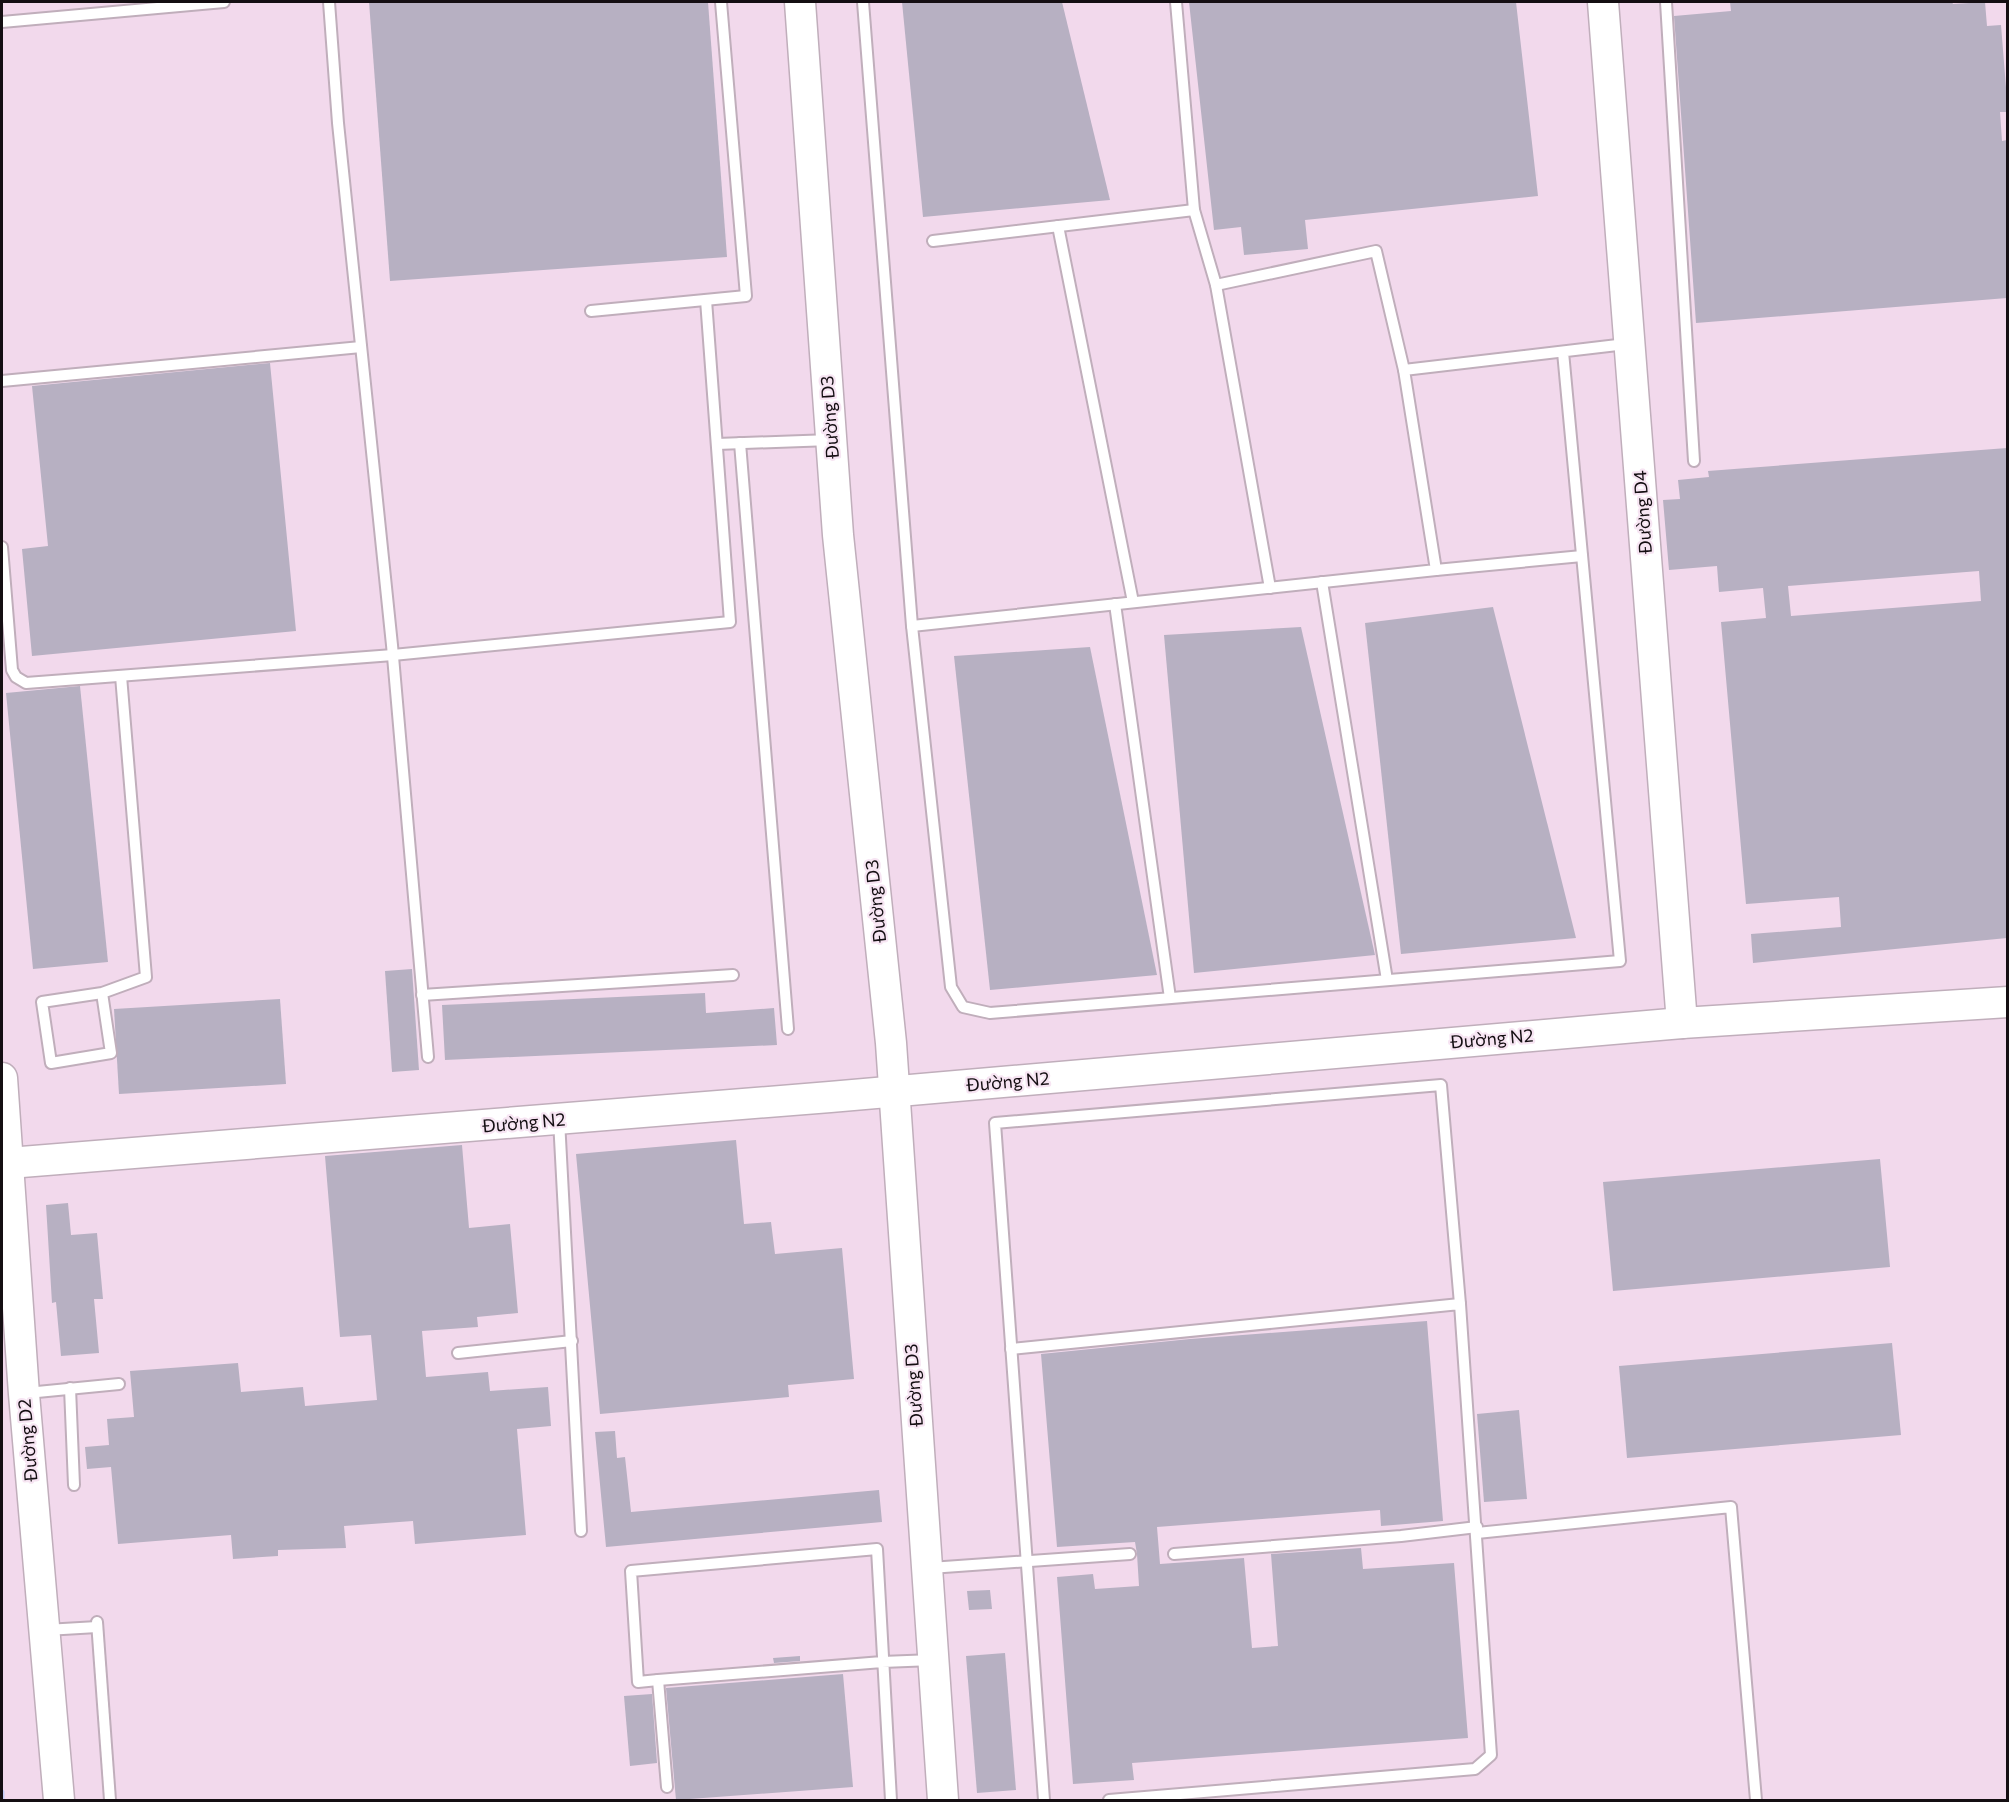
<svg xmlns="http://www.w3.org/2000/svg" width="2009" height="1802" font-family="Commissioner,sans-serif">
<rect width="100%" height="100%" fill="#f7e5f3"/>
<rect fill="#f2d9ec" x="2" y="2" width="2005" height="1798"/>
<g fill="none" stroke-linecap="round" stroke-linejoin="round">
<polyline stroke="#c3cbf5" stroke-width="5" points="2,1792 2,1800"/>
</g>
<g fill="#b7b0c2" fill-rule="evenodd">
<polygon points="369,2 708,2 727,257 390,281"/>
<polygon points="902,2 1062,2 1110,200 923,217"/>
<polygon points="1189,2 1516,2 1538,196 1305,220 1308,249 1244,255 1241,227 1214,230"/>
<polygon points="1730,2 1952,2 1953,4 1985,2 1987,26 2001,25 2007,100 2007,112 2000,112 2002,141 2007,140 2007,298 1696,323 1674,16 1731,11"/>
<polygon points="270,363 296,631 32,656 22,549 48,546 32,386"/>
<path d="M2007,448V938L1753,963L1751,934L1841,927L1839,897L1746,904L1721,622L1766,618L1763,588L1719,592L1717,566L1669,570L1663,500L1680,499L1678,480L1709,477L1708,471ZM1979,571L1981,601L1791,616L1788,586Z"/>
<polygon points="1493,607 1576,938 1401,954 1365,623"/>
<polygon points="1301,627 1375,955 1194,973 1164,635"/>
<polygon points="1090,647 1157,975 990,990 954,656"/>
<polygon points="80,686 108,962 33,969 6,693"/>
<polygon points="412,969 419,1070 392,1072 385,971"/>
<polygon points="705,993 706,1013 774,1008 777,1045 445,1060 442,1005"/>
<polygon points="280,999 286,1084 119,1094 114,1009"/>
<polygon points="736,1140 744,1224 771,1222 775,1254 842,1248 854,1379 788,1385 789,1397 600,1414 576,1154"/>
<polygon points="462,1145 469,1228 510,1224 518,1313 477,1317 478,1327 422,1331 426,1377 488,1372 490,1391 548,1387 551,1426 517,1429 526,1535 415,1544 413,1521 344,1526 346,1548 278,1550 278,1556 233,1559 231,1535 118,1544 111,1467 87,1469 85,1447 109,1445 107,1419 134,1417 130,1371 238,1363 241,1392 303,1387 305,1406 377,1400 371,1335 340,1337 325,1156"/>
<polygon points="1880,1159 1890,1267 1613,1291 1603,1182"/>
<polygon points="68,1203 71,1235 97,1233 103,1299 94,1299 99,1353 61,1356 56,1302 52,1303 46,1205"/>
<polygon points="1427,1321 1443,1521 1381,1526 1380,1510 1157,1527 1160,1564 1244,1558 1252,1648 1278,1646 1271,1554 1361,1548 1363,1569 1454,1563 1468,1738 1132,1763 1134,1780 1073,1784 1057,1577 1093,1574 1095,1589 1139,1586 1137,1554 1135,1542 1057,1547 1041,1354 1190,1339"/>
<polygon points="1892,1343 1901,1435 1627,1458 1619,1366"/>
<polygon points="1519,1410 1527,1499 1484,1502 1477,1414"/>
<polygon points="615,1431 617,1458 625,1457 631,1512 879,1490 882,1522 606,1547 595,1432"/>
<polygon points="990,1590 992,1609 969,1610 967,1591"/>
<polygon points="1005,1653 1016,1790 977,1793 966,1656"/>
<polygon points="800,1656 800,1661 774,1663 773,1658"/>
<polygon points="843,1674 853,1787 676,1800 666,1688"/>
<polygon points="652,1694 657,1763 630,1766 624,1696"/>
</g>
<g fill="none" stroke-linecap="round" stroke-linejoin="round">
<g stroke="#c0aebb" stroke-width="14">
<g id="lane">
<polyline points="329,2 338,123 392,645 428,1057"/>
<polyline points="863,2 912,626"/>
<polyline points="1176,2 1194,210 1216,285"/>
<polyline points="1666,2 1694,461"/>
<polyline points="2,22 224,2"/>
<polyline points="1058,226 1133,602"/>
<polyline points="933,241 1194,210"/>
<polyline points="591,311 746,296 721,2"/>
<polyline points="1563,352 1620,961 990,1013 963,1007 951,987 912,626 1436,570 1404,370 1626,344"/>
<polyline points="2,381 361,347"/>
<polyline points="740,443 788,1029"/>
<polyline points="717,444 831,440"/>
<polyline points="2,547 12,670 16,677 26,683 393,655 730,622 706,300"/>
<polyline points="1436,570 1582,556"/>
<polyline points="1322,582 1387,980"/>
<polyline points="1270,588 1216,285 1376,251 1404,370"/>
<polyline points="1115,604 1170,998"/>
<polyline points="102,993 111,1053 51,1063 42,1002 102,993 146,977 121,676"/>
<polyline points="422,995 733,975"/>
<polyline points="559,1120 581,1531"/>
<polyline points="1011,1349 1460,1304 1491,1755 1475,1769 1109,1800"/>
<polyline points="458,1353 572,1341"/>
<polyline points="70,1388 74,1485"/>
<polyline points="27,1393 119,1384"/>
<polyline points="1477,1533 1731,1507 1756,1800"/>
<polyline points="1174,1554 1401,1536 1477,1527"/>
<polyline points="930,1568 1130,1554"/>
<polyline points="97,1622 110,1800"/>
<polyline points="46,1630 97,1627"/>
<polyline points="658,1680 667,1787"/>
<polyline points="891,1800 877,1549 631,1571 638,1682 658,1680 882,1662 933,1660"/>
<polyline points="1044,1800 995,1123 1441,1085 1460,1304"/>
</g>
</g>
<g stroke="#c0aebb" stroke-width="33">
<g id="secondary">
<polyline points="800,2 838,535 891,1043 943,1800"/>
<polyline points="1603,2 1682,1023"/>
<polyline points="2,1078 24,1394 59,1800"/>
<polyline points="9,1163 830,1097 1682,1023 2008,1002"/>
</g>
</g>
<use href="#lane" stroke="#fff" stroke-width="10"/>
<use href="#secondary" stroke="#fff" stroke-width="30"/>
</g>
<g text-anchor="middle" stroke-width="4.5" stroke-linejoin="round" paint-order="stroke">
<g font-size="18" fill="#140e12" stroke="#f7e5f3">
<text transform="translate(830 417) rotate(-94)" y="6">Đường D3</text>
<text transform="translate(1643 512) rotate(-94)" y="6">Đường D4</text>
<text transform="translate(876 901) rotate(-96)" y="6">Đường D3</text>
<text transform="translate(1492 1039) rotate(-5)" y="6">Đường N2</text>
<text transform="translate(1008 1082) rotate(-5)" y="6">Đường N2</text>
<text transform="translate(524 1123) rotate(-5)" y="6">Đường N2</text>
<text transform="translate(914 1385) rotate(-94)" y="6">Đường D3</text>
<text transform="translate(28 1440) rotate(-95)" y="6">Đường D2</text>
</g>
</g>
<rect width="2009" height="1802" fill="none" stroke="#140e12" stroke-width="6"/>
</svg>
